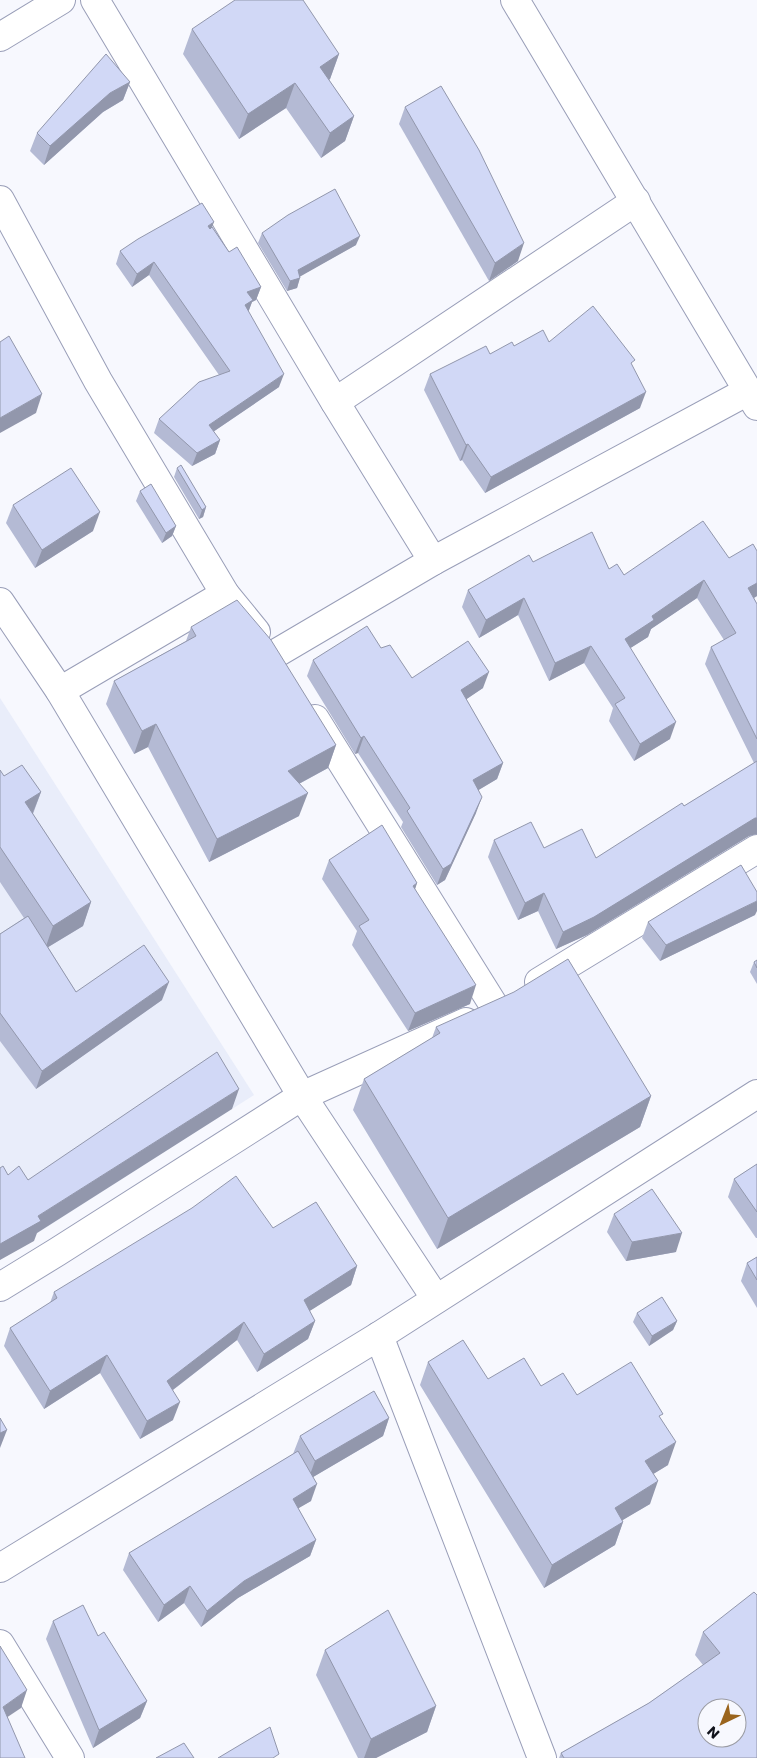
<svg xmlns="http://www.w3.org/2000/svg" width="757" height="1758" font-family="Poppins,sans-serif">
<rect width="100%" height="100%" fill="#f7f8fe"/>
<polygon fill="#e9edfa" points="0,698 254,1095 0,1257"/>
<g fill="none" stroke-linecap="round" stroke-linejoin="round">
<g stroke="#999eb8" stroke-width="30">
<g id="minor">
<polyline points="95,0 335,402 433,561"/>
<polyline points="515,0 757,406"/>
<polyline points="0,37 61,0"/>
<polyline points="0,200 98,381 225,594 256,632"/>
<polyline points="335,402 636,201"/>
<polyline points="0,602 60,691 302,1096 436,1299"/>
<polyline points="275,654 433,561 748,391"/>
<polyline points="60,691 225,594"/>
<polyline points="315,719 496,1009"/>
<polyline points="539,982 757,849"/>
<polyline points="0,1287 57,1252 302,1096 466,1022"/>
<polyline points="379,1336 542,1758"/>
<polyline points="0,1568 379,1336 757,1094"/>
<polyline points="0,1644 70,1758"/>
</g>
</g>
<use href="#minor" stroke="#fff" stroke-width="28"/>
</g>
<g fill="#b4bad4">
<polygon points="192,29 339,54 330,79 329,80 354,116 345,141 321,158 286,108 239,139 183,54"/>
<polygon points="130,82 123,100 103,112 44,165 30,151 37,133"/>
<polygon points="405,107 518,261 489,281 399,124"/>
<polygon points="212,227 229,252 261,287 256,300 252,302 248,312 279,387 213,432 220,440 215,454 192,466 154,433 159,419 219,375 149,275 132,287 116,264 120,251"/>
<polygon points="262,233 356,245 300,276 297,288 287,291 258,243"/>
<polygon points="549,342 632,366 640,408 485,493 462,460 460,461 424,390 430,374 514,346"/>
<polygon points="177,468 206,507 203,517 199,519 174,477"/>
<polygon points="140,491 176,526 172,536 162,543 136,501"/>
<polygon points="13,505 93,531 35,568 6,523"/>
<polygon points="757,551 757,596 754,598 757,604 757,834 749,836 587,935 556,949 538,911 518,920 488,857 494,840 544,848 596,858 684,806 754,763 705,664 711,647 724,640 697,598 651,629 648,637 630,648 670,739 634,761 609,721 613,708 584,663 549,681 518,615 479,638 462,607 468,590 533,562 609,569 624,575 729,558"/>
<polygon points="191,627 336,745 328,768 299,784 299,816 209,862 148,747 134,754 106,704 114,681 186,641"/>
<polygon points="381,648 412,678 483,688 466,699 503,763 497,779 478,790 476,813 445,880 437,885 401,827 403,822 358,753 355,754 307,676 313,660"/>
<polygon points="0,770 4,776 41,792 33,814 91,902 83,926 48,947 76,992 162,1000 36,1089 0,1041 0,934 24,918 0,882"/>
<polygon points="329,860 417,883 415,889 470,1004 408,1031 352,945 357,931 322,879"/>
<polygon points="755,915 660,961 642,938 648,922"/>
<polygon points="757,960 757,984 750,972 754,962"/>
<polygon points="436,1027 651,1096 640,1127 437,1249 353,1110 364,1079 432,1038"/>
<polygon points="757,1164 757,1238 756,1238 728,1197 734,1179"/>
<polygon points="614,1214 676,1252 626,1261 607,1232"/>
<polygon points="273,1228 357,1266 351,1285 309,1311 315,1321 308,1339 257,1372 237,1340 173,1390 173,1420 140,1439 100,1373 44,1409 4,1346 10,1328 50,1303 54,1292"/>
<polygon points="757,1257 757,1308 741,1281 747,1263"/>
<polygon points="637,1313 677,1321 673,1330 649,1346 633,1322"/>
<polygon points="428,1362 488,1379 541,1386 577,1395 661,1419 668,1465 653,1474 650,1504 622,1520 623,1522 615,1545 544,1588 420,1385"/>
<polygon points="389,1418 383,1436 313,1477 311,1501 298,1508 316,1540 310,1556 238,1598 201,1627 184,1603 158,1622 123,1570 129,1553 293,1454 300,1436"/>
<polygon points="757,1595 757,1758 559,1758 561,1753 649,1703 703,1665 695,1655 703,1632"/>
<polygon points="53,1621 98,1636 147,1701 140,1718 93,1748 46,1639"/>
<polygon points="325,1650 436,1706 427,1732 376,1758 358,1758 316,1675"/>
</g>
<g fill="#9297ac">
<polygon points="339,54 330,79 311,92 320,67"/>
<polygon points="130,82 123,100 103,112 44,165 50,146 110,93"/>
<polygon points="295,83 286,108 239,139 248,114"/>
<polygon points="354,116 345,141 321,158 330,133"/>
<polygon points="214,222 209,235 208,226"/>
<polygon points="360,236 356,245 294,280 298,270"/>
<polygon points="524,243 518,261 489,281 495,263"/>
<polygon points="154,262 149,275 132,287 137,274"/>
<polygon points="300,278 297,288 287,291 290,281"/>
<polygon points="261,287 256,300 252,302 248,313 240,319 247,292"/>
<polygon points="284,374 279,387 204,438 209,425"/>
<polygon points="646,392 640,408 485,493 491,477"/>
<polygon points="42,394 36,413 0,433 0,418"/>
<polygon points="220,440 215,454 192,466 197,453"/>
<polygon points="468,444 462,460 460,461 466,445"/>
<polygon points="206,507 203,517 199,519 202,510"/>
<polygon points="100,512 93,531 35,568 42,550"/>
<polygon points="176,526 172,536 162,543 166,533"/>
<polygon points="704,580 697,598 651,629 648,637 618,656 625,639 652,616"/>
<polygon points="757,583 757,596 742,605 748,588"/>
<polygon points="524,598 518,615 479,638 486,620"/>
<polygon points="591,646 584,663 549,681 555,663"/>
<polygon points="489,672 483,688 455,707 461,690"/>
<polygon points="676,722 670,739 634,761 640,744"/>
<polygon points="156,724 148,747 134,754 142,731"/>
<polygon points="364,736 358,753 355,754 361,738"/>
<polygon points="336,745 328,768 280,794 288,771"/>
<polygon points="503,763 497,779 467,797 473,780"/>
<polygon points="41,792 32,815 25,802"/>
<polygon points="308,793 299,816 209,862 217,839"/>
<polygon points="482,797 476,813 445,880 437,885 443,869"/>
<polygon points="755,818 757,818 757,834 749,836 587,935 556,949 563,932"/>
<polygon points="417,883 411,901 413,886"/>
<polygon points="544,893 538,911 518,920 525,903"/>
<polygon points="757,901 757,911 755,915 660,961 666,945"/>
<polygon points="91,902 83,926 45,949 53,926"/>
<polygon points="169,982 162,1000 36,1089 42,1071"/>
<polygon points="476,985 470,1004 408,1031 415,1013"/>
<polygon points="239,1089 232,1109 37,1233 34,1241 0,1260 0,1244 38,1216"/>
<polygon points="651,1096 640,1127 437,1249 448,1218"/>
<polygon points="682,1233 676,1252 626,1261 632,1242"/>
<polygon points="357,1266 351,1285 297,1319 304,1300"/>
<polygon points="315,1321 308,1339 257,1372 264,1354"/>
<polygon points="677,1321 673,1330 649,1346 652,1336"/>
<polygon points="244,1322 237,1340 161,1399 167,1381"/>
<polygon points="107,1355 100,1373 44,1409 50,1391"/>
<polygon points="180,1402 173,1420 140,1439 147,1421"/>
<polygon points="389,1418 383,1436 308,1480 315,1461"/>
<polygon points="7,1430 0,1448 0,1433"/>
<polygon points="676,1442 668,1465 637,1484 645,1461"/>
<polygon points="658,1481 650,1504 606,1530 615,1508"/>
<polygon points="317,1484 311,1501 287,1515 293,1499"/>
<polygon points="623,1522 615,1545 544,1588 552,1565"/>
<polygon points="316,1540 310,1556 238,1598 201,1627 207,1611 244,1581"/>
<polygon points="190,1586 184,1603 158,1622 164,1605"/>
<polygon points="27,1690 21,1708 0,1722 3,1707"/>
<polygon points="147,1701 140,1718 93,1748 99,1730"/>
<polygon points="436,1706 427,1732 376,1758 364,1758 371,1739"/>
</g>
<g fill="#d1d8f6" stroke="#9297ac" fill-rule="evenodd">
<polygon points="235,0 303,0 339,54 320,67 354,116 330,133 295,83 248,114 192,29"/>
<polygon points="106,54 130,82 110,93 50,146 37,133"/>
<polygon points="441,86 479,150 524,243 495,263 405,107"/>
<polygon points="335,189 360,236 298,270 300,278 290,281 262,233 288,215"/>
<polygon points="202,203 214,222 208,226 210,229 212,227 229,252 237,247 261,287 247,292 253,300 245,305 284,374 209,425 220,440 197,453 159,419 199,382 230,371 154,262 137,274 120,251 138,239"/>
<polygon points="593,306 635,360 631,363 646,392 491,477 468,444 466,445 430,374 486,346 490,354 512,342 514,346 543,330 549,342"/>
<polygon points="9,336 42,394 0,418 0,342"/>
<polygon points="181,465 206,507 202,510 177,468"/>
<polygon points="71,468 100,512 42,550 13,505"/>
<polygon points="151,484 176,526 166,533 140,491"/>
<polygon points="703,521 729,558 753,544 757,551 757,583 748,588 757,604 757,739 711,647 736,633 704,580 652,616 654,620 625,639 676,722 640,744 615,704 625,698 591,646 555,663 524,598 486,620 468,590 529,555 533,562 592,532 609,569 617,564 624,575"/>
<polygon points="237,600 271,640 336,745 288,771 308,793 217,839 156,724 142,731 114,681 196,636 191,627"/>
<polygon points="367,626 381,648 390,645 412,678 468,641 489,672 461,690 503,763 473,780 482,797 451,864 443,869 407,811 410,808 364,736 361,738 313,660"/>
<polygon points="757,761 757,818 755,818 594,917 563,932 544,893 525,903 494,840 531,822 544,848 582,829 596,858 682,803 684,806"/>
<polygon points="22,765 41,792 25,802 91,902 53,926 0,847 0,770 4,776"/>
<polygon points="382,825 417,883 413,886 476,985 415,1013 359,926 369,920 329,860"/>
<polygon points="741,865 757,892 757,901 666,945 648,922"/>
<polygon points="28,916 76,992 144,945 169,982 42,1071 0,1013 0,934"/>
<polygon points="568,959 651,1096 448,1218 364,1079 440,1033 436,1027 514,992"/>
<polygon points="757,960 757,968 754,962"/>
<polygon points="217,1052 239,1089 38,1216 41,1221 0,1244 0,1168 3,1166 8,1175 19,1166 28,1180"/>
<polygon points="757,1164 757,1212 734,1179"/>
<polygon points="236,1176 273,1228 316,1202 357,1266 304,1300 315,1321 264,1354 244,1322 167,1381 180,1402 147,1421 107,1355 50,1391 10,1328 57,1298 54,1292 192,1208"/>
<polygon points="652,1189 682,1233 632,1242 614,1214"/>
<polygon points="757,1257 757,1280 747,1263"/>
<polygon points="662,1297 677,1321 652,1336 637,1313"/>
<polygon points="463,1340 488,1379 524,1358 541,1386 563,1373 577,1395 631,1362 663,1414 659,1416 676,1442 645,1461 658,1481 615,1508 623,1522 552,1565 428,1362"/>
<polygon points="374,1391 389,1418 315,1461 300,1436"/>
<polygon points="0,1418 7,1430 0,1433"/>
<polygon points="298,1451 317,1484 293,1499 316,1540 244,1581 207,1611 190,1586 164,1605 129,1553"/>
<path d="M754,1592L757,1595V1758H564L561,1753L649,1703L720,1653L703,1632ZM707,1708H737V1738H707Z"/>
<polygon points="83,1605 98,1636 104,1632 147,1701 99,1730 53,1621"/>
<polygon points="388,1610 436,1706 371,1739 325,1650"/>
<polygon points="0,1646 27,1690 3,1707 25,1758 0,1758"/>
<polygon points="270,1727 279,1754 273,1758 218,1758"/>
<polygon points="184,1743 194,1758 156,1758"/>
</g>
<g transform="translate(722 1723) rotate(223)"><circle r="24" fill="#f7f8fe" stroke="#9b9ca3"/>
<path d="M0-4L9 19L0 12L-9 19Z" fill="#9a641d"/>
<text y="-8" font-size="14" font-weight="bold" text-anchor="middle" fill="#10121b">N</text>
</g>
</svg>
